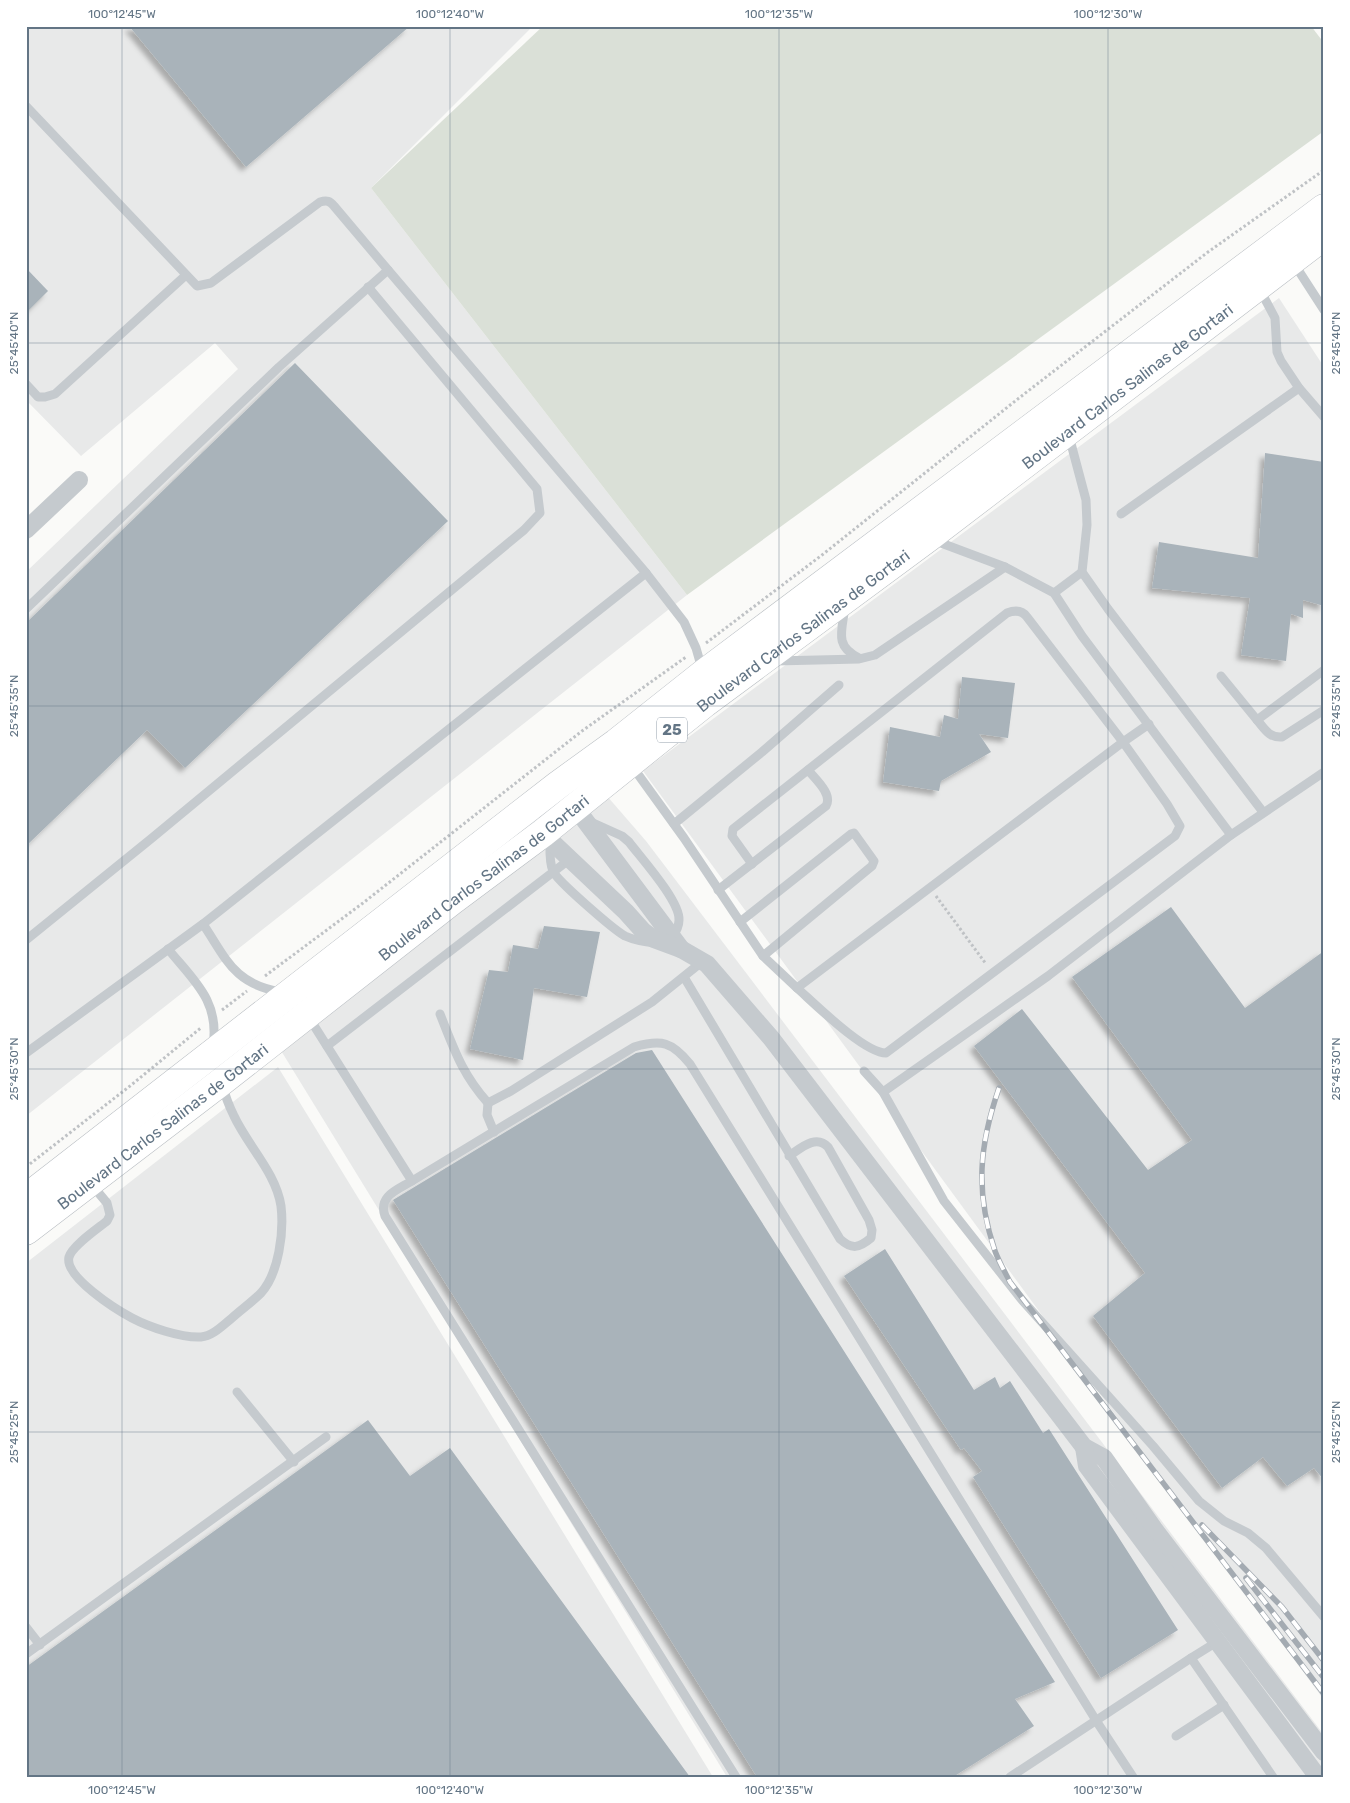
<svg xmlns="http://www.w3.org/2000/svg" width="1350" height="1803" font-family="Rubik,sans-serif">
<defs>
<filter id="shadow"><feDropShadow dx="-4.5" dy="4.5" stdDeviation="2.5" flood-color="#0004"/></filter>
</defs>
<rect width="100%" height="100%" fill="#fafaf8"/>
<g fill="#e8e9e9">
<polygon points="26,26 533,26 371,188 687,595 26,1116 26,572 238,369 215,343 81,456 26,400"/>
<polygon points="1279,298 1324,367 1324,1700 643,771"/>
<polygon points="607,796 646,841 1324,1735 1324,1777 727,1777 280,1049"/>
<polygon points="278,1067 713,1777 26,1777 26,1263"/>
</g>
<polygon fill="#dae0d7" points="543,26 1311,26 1324,43 1324,131 687,595 371,188"/>
<g fill="#a9b3ba" filter="url(#shadow)">
<polygon points="129,26 410,26 246,167"/>
<polygon points="26,268 48,291 26,313"/>
<polygon points="295,363 448,521 185,768 147,730 26,846 26,623"/>
<polygon points="1265,453 1324,462 1324,606 1303,600 1303,618 1291,614 1286,661 1241,655 1250,598 1152,588 1159,542 1258,558"/>
<polygon points="962,677 1015,683 1008,738 979,734 991,752 941,781 939,791 883,782 890,727 940,737 944,715 958,719"/>
<polygon points="1171,907 1245,1008 1324,951 1324,1480 1314,1468 1287,1486 1263,1457 1222,1488 1093,1316 1145,1273 974,1046 1022,1009 1148,1170 1192,1140 1072,977"/>
<polygon points="544,926 600,932 587,997 534,988 523,1060 470,1049 489,970 508,972 513,945 538,949"/>
<polygon points="652,1050 1055,1682 1015,1699 1034,1726 953,1777 757,1777 393,1200 636,1053"/>
<polygon points="885,1249 974,1390 995,1377 1000,1388 1010,1381 1043,1433 1049,1429 1178,1630 1101,1678 973,1477 982,1471 964,1448 961,1450 844,1276"/>
<polygon points="368,1420 410,1476 450,1448 690,1777 26,1777 26,1667"/>
</g>
<g fill="none" stroke-linecap="round" stroke-linejoin="round">
<g stroke="#b8bdc2" stroke-width="29">
<g id="primary">
<polyline points="26,1198 558,785 616,743 703,674 1324,208"/>
<path id="s1" d="M26,1231L221,1082L453,900L543,833L705,703L928,538L1324,236"/>
</g>
</g>
<g stroke="#bfc2c5" stroke-width="3" stroke-dasharray="2.5 2.5" stroke-linecap="butt">
<polyline points="706,643 822,555 1019,398 1208,252 1324,170"/>
<polyline points="936,896 986,964"/>
<polyline points="265,976 363,903 582,731 686,657"/>
<polyline points="222,1010 247,991"/>
<polyline points="26,1167 130,1086 202,1027"/>
</g>
<g stroke="#c5cace" stroke-width="9">
<path d="M26,106L197,286L211,283L320,202C327,200 330,201 334,206L388,270"/>
<polyline points="1293,262 1324,310"/>
<polyline points="1259,288 1275,318 1277,352 1281,361 1299,388 1324,417"/>
<polyline points="26,384 38,397 45,397 55,394 186,275"/>
<polyline points="1069,436 1086,500 1087,525 1082,572 1108,609 1263,812"/>
<polyline points="1121,514 1299,388"/>
<polyline points="933,540 1005,567 1054,593 1082,636 1231,835"/>
<polyline points="1054,593 1082,572"/>
<path d="M845,607C842,631 834,646 859,658"/>
<polyline points="26,609 279,367 388,270 646,573 684,622 696,648 702,669"/>
<polyline points="775,661 859,659 875,655 1005,567"/>
<path d="M1324,670L1257,720C1265,729 1269,738 1282,737L1324,710"/>
<polyline points="1221,676 1257,720"/>
<polyline points="632,766 684,838 763,956 797,988"/>
<path d="M591,822L622,836L629,842C641,858 680,901 679,920C679,927 676,932 672,938"/>
<polyline points="674,824 762,752 839,685"/>
<path d="M550,840C550,850 549,862 553,871C556,880 614,930 625,936C634,940 644,942 655,943"/>
<path d="M752,864L732,836L733,829L1007,613C1015,610 1022,610 1027,617L1123,742L1167,804L1180,826L1175,836L886,1053C864,1053 814,1003 797,988L1123,742L1149,724"/>
<path d="M718,890L826,806C833,794 815,779 808,770"/>
<polyline points="740,922 851,834 854,833 874,861 872,866 763,956"/>
<path d="M203,924C227,960 234,984 281,992"/>
<polyline points="26,940 152,838 524,530 540,513 537,489 368,287"/>
<path d="M168,949C194,981 220,1001 213,1046"/>
<path d="M684,977L840,1239C852,1250 859,1248 871,1238L872,1230L869,1220L828,1147C816,1134 801,1148 789,1156"/>
<path d="M440,1014C454,1049 462,1074 488,1103L511,1091L652,1002L703,961"/>
<path d="M308,1016L412,1181L634,1047C662,1039 672,1042 690,1064L1097,1722L1133,1777"/>
<polyline points="327,1046 570,859"/>
<polyline points="26,1053 203,924 646,573"/>
<polyline points="864,1071 883,1092 944,1201 1022,1300 1153,1446 1199,1501 1224,1521 1248,1533 1266,1548 1324,1617"/>
<polyline points="883,1092 1048,976 1231,835 1324,772"/>
<polyline points="488,1103 487,1115 494,1132"/>
<path d="M412,1181C397,1190 378,1196 385,1216L736,1777"/>
<path d="M92,1185L107,1203L110,1215L107,1221C97,1229 72,1246 69,1257C64,1277 117,1310 132,1318C149,1327 181,1338 201,1337C213,1336 223,1325 232,1318C242,1309 252,1302 261,1293C279,1273 284,1232 281,1206C276,1173 248,1146 234,1116C229,1106 225,1095 222,1084"/>
<polyline points="237,1392 294,1462"/>
<polyline points="26,1627 40,1645"/>
<polyline points="26,1654 326,1437"/>
<polyline points="1191,1658 1220,1640"/>
<polyline points="1176,1736 1224,1705"/>
<polyline points="1010,1777 1191,1658 1273,1777"/>
</g>
<g stroke="#c5cace" stroke-width="18">
<polyline points="26,530 79,480"/>
<polyline points="569,799 681,949"/>
<polyline points="535,826 626,912 643,931 654,939 681,949 707,964 771,1038 1084,1447 1104,1458 1154,1529 1324,1752"/>
<polyline points="1084,1447 1087,1466 1318,1777"/>
</g>
<use href="#primary" stroke="#fff" stroke-width="28"/>
<g stroke="#a4abb2" stroke-width="5.5">
<g id="rail">
<path d="M999,1088C979,1146 975,1192 995,1251C999,1262 1005,1272 1010,1282L1324,1694"/>
<polyline points="1202,1525 1282,1607 1324,1661"/>
<polyline points="1246,1578 1324,1678"/>
</g>
</g>
<use href="#rail" stroke="#fff" stroke-width="4" stroke-dasharray="11" stroke-linecap="butt"/>
</g>
<path fill="none" stroke="#637585" stroke-width="1" stroke-opacity="0.45" d="M122,26V1777M450,26V1777M779,26V1777M1108,26V1777M26,343H1324M26,706H1324M26,1069H1324M26,1432H1324"/>
<g text-anchor="middle" stroke-width="5" stroke-linejoin="round" paint-order="stroke">
<rect fill="#fff" stroke="#929eaa" stroke-width="1" x="657" y="717.5" width="30" height="25" rx="4"/>
<g font-size="15" font-weight="bold" fill="#637585">
<text x="672" y="735">25</text>
</g>
<g font-size="16" fill="#637585" stroke="#fff">
<text dy="6" stroke="none"><textPath href="#s1" startOffset="1388">Boulevard Carlos Salinas de Gortari</textPath></text>
<text dy="6" stroke="none"><textPath href="#s1" startOffset="982">Boulevard Carlos Salinas de Gortari</textPath></text>
<text dy="6" stroke="none"><textPath href="#s1" startOffset="578">Boulevard Carlos Salinas de Gortari</textPath></text>
<text dy="6" stroke="none"><textPath href="#s1" startOffset="172">Boulevard Carlos Salinas de Gortari</textPath></text>
</g>
</g>
<rect width="1350" height="1803" fill="none" stroke="#ffffff" stroke-width="55"/>
<rect x="28" y="28" width="1294" height="1748" fill="none" stroke="#637585" stroke-width="2"/>
<g font-size="12" text-anchor="middle" fill="#637585">
<text x="122" y="18">100°12'45"W</text>
<text x="450" y="18">100°12'40"W</text>
<text x="779" y="18">100°12'35"W</text>
<text x="1108" y="18">100°12'30"W</text>
<text transform="translate(14 343) rotate(-90)" y="4">25°45'40"N</text>
<text transform="translate(1336 343) rotate(-90)" y="4">25°45'40"N</text>
<text transform="translate(14 706) rotate(-90)" y="4">25°45'35"N</text>
<text transform="translate(1336 706) rotate(-90)" y="4">25°45'35"N</text>
<text transform="translate(14 1069) rotate(-90)" y="4">25°45'30"N</text>
<text transform="translate(1336 1069) rotate(-90)" y="4">25°45'30"N</text>
<text transform="translate(14 1432) rotate(-90)" y="4">25°45'25"N</text>
<text transform="translate(1336 1432) rotate(-90)" y="4">25°45'25"N</text>
<text x="122" y="1794">100°12'45"W</text>
<text x="450" y="1794">100°12'40"W</text>
<text x="779" y="1794">100°12'35"W</text>
<text x="1108" y="1794">100°12'30"W</text>
</g>
</svg>
